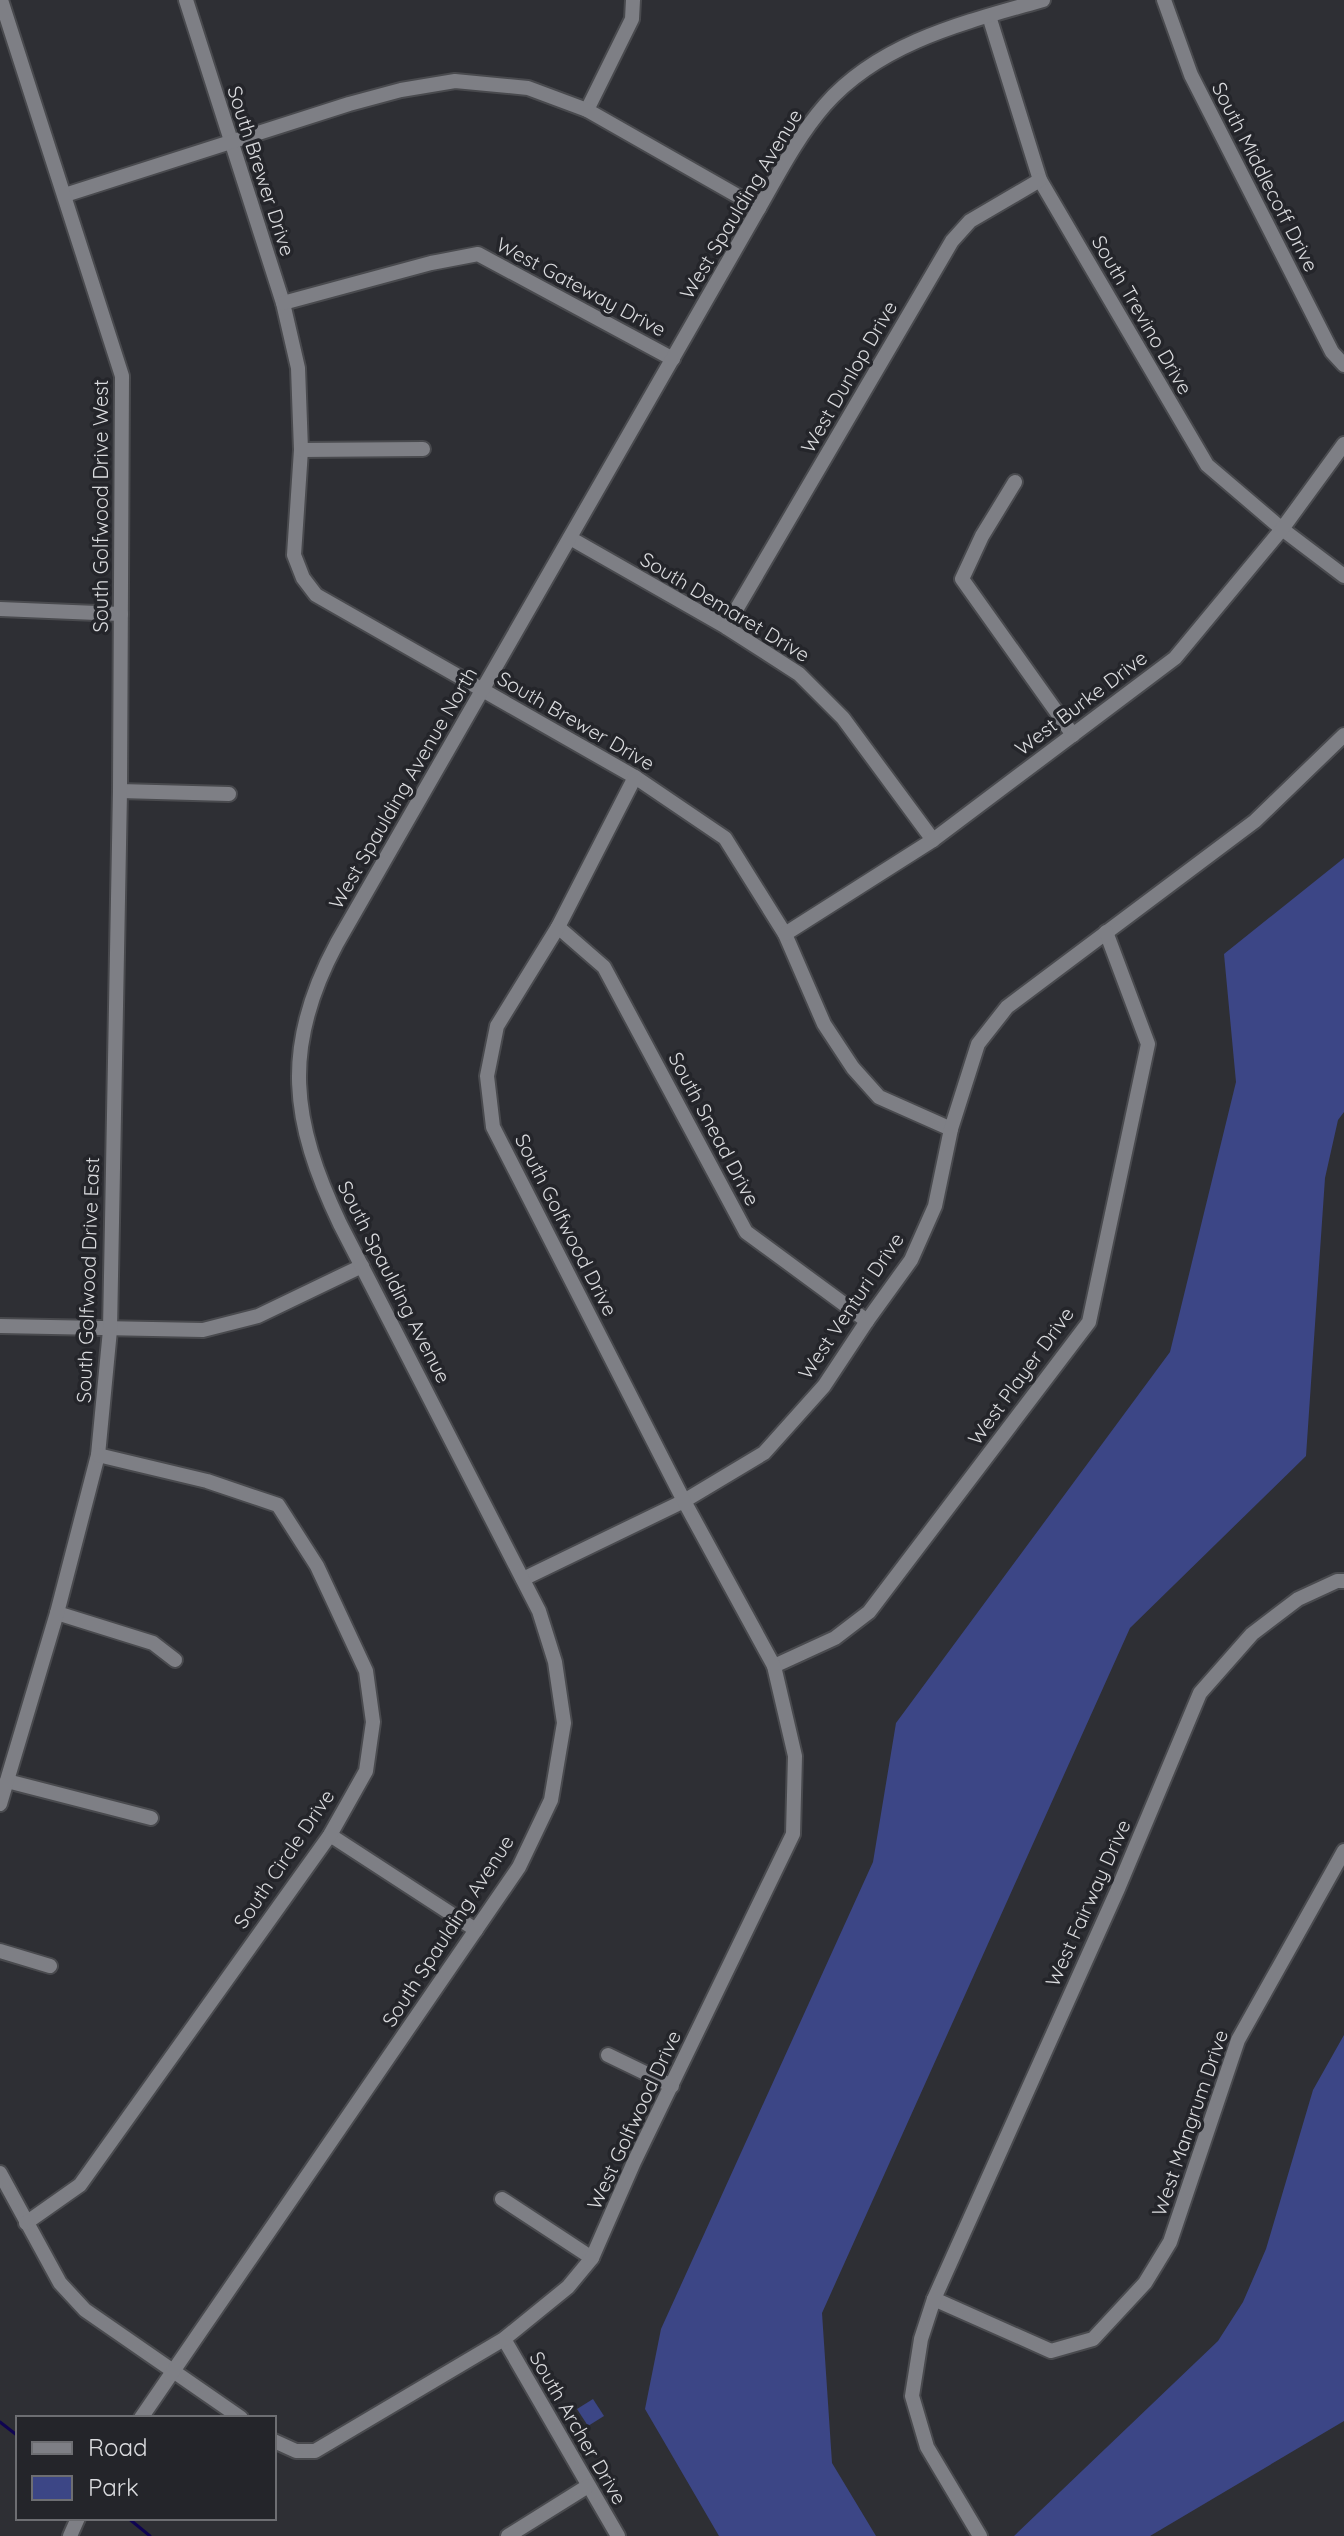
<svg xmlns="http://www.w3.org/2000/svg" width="1344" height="2536" font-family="Quicksand,sans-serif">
<rect width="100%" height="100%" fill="#2e2f34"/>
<g fill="#3c4686">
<polygon points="1344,858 1344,1112 1338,1120 1325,1178 1306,1456 1130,1628 822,2313 832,2463 876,2536 719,2536 645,2409 661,2329 873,1862 896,1723 1170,1352 1236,1082 1224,954"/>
<polygon points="1344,2035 1344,2421 1150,2536 1014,2536 1218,2341 1243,2302 1266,2249 1313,2090"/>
<polygon points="593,2399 604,2416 588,2426 577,2409"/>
</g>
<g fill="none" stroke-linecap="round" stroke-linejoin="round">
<g stroke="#0f0451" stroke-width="3">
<polyline points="0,2422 18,2436"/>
<polyline points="128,2518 150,2536"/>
</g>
<g stroke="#494a4e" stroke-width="18">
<g id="minor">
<polyline points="186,0 283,303 298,368 301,450 294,555 303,578 316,595 635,777 725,838 785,934 824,1024 853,1068 879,1097 951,1129"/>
<polyline points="1164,0 1191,75 1332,352 1344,365"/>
<polyline points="989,16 1040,180 1207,465 1282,529 1344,576"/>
<polyline points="587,110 632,19 633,0"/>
<polyline points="65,195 349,104 401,90 455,81 528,88 587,110 759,208"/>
<polyline points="283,303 431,263 478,254 673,359"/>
<polyline points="301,450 423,449"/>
<polyline points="1015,482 982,536 962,579 1073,735"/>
<polyline points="570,538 726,627 799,674 843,718 933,840"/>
<polyline points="0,609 121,614"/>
<polyline points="726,627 952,241 970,221 1040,180"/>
<polyline points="120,791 229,794"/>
<polyline points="558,927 604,967 746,1232 867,1321"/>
<polyline points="785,934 933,840 1175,658 1282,529 1344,444"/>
<polyline points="0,1326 203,1330 258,1316 362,1266"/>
<polyline points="523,1579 684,1501 764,1453 824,1386 867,1321 911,1260 935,1206 951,1129 978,1044 1007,1007 1255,821 1344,735"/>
<polyline points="57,1613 153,1643 175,1660"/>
<polyline points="774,1666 835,1638 869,1612 1089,1322 1148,1044 1106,932"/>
<polyline points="7,1781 151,1818"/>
<polyline points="0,1804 57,1613 98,1455 110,1330 120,791 122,376 1,0"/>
<polyline points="330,1835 476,1930"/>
<polyline points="0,1951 50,1966"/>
<polyline points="608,2055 672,2086"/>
<polyline points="0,2173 60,2283 85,2310 241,2418"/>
<polyline points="502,2199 592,2258"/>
<polyline points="26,2223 80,2185 330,1835 366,1771 373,1722 366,1671 317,1566 278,1505 207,1481 98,1455"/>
<polyline points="934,2299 1051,2351 1093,2339 1145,2283 1170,2242 1238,2040 1344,1851"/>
<polyline points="504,2339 618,2536"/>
<path d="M141,2418L519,1867L551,1800L564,1723L555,1662L539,1611L340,1224C291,1121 281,1047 337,943L759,208C779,173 798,136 825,105C880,42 966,22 1043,0"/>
<polyline points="274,2441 296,2451 315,2451 504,2339 568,2287 592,2258 634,2162 793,1834 795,1756 774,1666 684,1501 493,1127 487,1076 497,1026 558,927 635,777"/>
<polyline points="70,2536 78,2518"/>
<polyline points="508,2536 588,2486"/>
<polyline points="980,2536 927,2447 912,2396 921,2339 934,2299 1117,1891 1200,1693 1252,1634 1298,1599 1337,1581 1344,1581"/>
</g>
</g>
<use href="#minor" stroke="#7e7f85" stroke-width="14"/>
</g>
<g text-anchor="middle" stroke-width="7" stroke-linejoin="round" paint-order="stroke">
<g font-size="20" fill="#dadbde" stroke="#24252a">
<text transform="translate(261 171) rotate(72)" y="7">South Brewer Drive</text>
<text transform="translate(1265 177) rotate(63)" y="7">South Middlecoff Drive</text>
<text transform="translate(741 204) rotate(-59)" y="7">West Spaulding Avenue</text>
<text transform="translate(581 287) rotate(28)" y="7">West Gateway Drive</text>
<text transform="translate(1142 315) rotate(60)" y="7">South Trevino Drive</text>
<text transform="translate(849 377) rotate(-60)" y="7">West Dunlop Drive</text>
<text transform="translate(101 506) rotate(-90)" y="7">South Golfwood Drive West</text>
<text transform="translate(725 607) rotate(31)" y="7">South Demaret Drive</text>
<text transform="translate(1081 703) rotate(-37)" y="7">West Burke Drive</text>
<text transform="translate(576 721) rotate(30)" y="7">South Brewer Drive</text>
<text transform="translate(403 788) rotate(-60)" y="7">West Spaulding Avenue North</text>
<text transform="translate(714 1129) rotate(62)" y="7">South Snead Drive</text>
<text transform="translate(566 1225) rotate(63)" y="7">South Golfwood Drive</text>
<text transform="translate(88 1280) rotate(-88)" y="7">South Golfwood Drive East</text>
<text transform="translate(394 1282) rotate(63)" y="7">South Spaulding Avenue</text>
<text transform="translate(851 1306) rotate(-56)" y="7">West Venturi Drive</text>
<text transform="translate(1021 1376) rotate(-54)" y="7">West Player Drive</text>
<text transform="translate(284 1859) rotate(-56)" y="7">South Circle Drive</text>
<text transform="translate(1088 1903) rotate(-66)" y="7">West Fairway Drive</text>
<text transform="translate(448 1931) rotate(-57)" y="7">South Spaulding Avenue</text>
<text transform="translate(634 2120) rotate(-65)" y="7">West Golfwood Drive</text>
<text transform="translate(1190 2123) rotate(-71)" y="7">West Mangrum Drive</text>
<text transform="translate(578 2428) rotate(60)" y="7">South Archer Drive</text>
</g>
</g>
<rect x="16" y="2416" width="260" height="104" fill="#24252a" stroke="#6d6e72" stroke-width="2"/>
<rect x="32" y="2442" width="40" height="12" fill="#7e7f85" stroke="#6d6e72" stroke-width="2"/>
<text x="88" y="2456" font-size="24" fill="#dadbde">Road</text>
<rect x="32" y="2476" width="40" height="24" fill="#3c4686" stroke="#6d6e72" stroke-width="2"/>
<text x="88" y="2496" font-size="24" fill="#dadbde">Park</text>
</svg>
